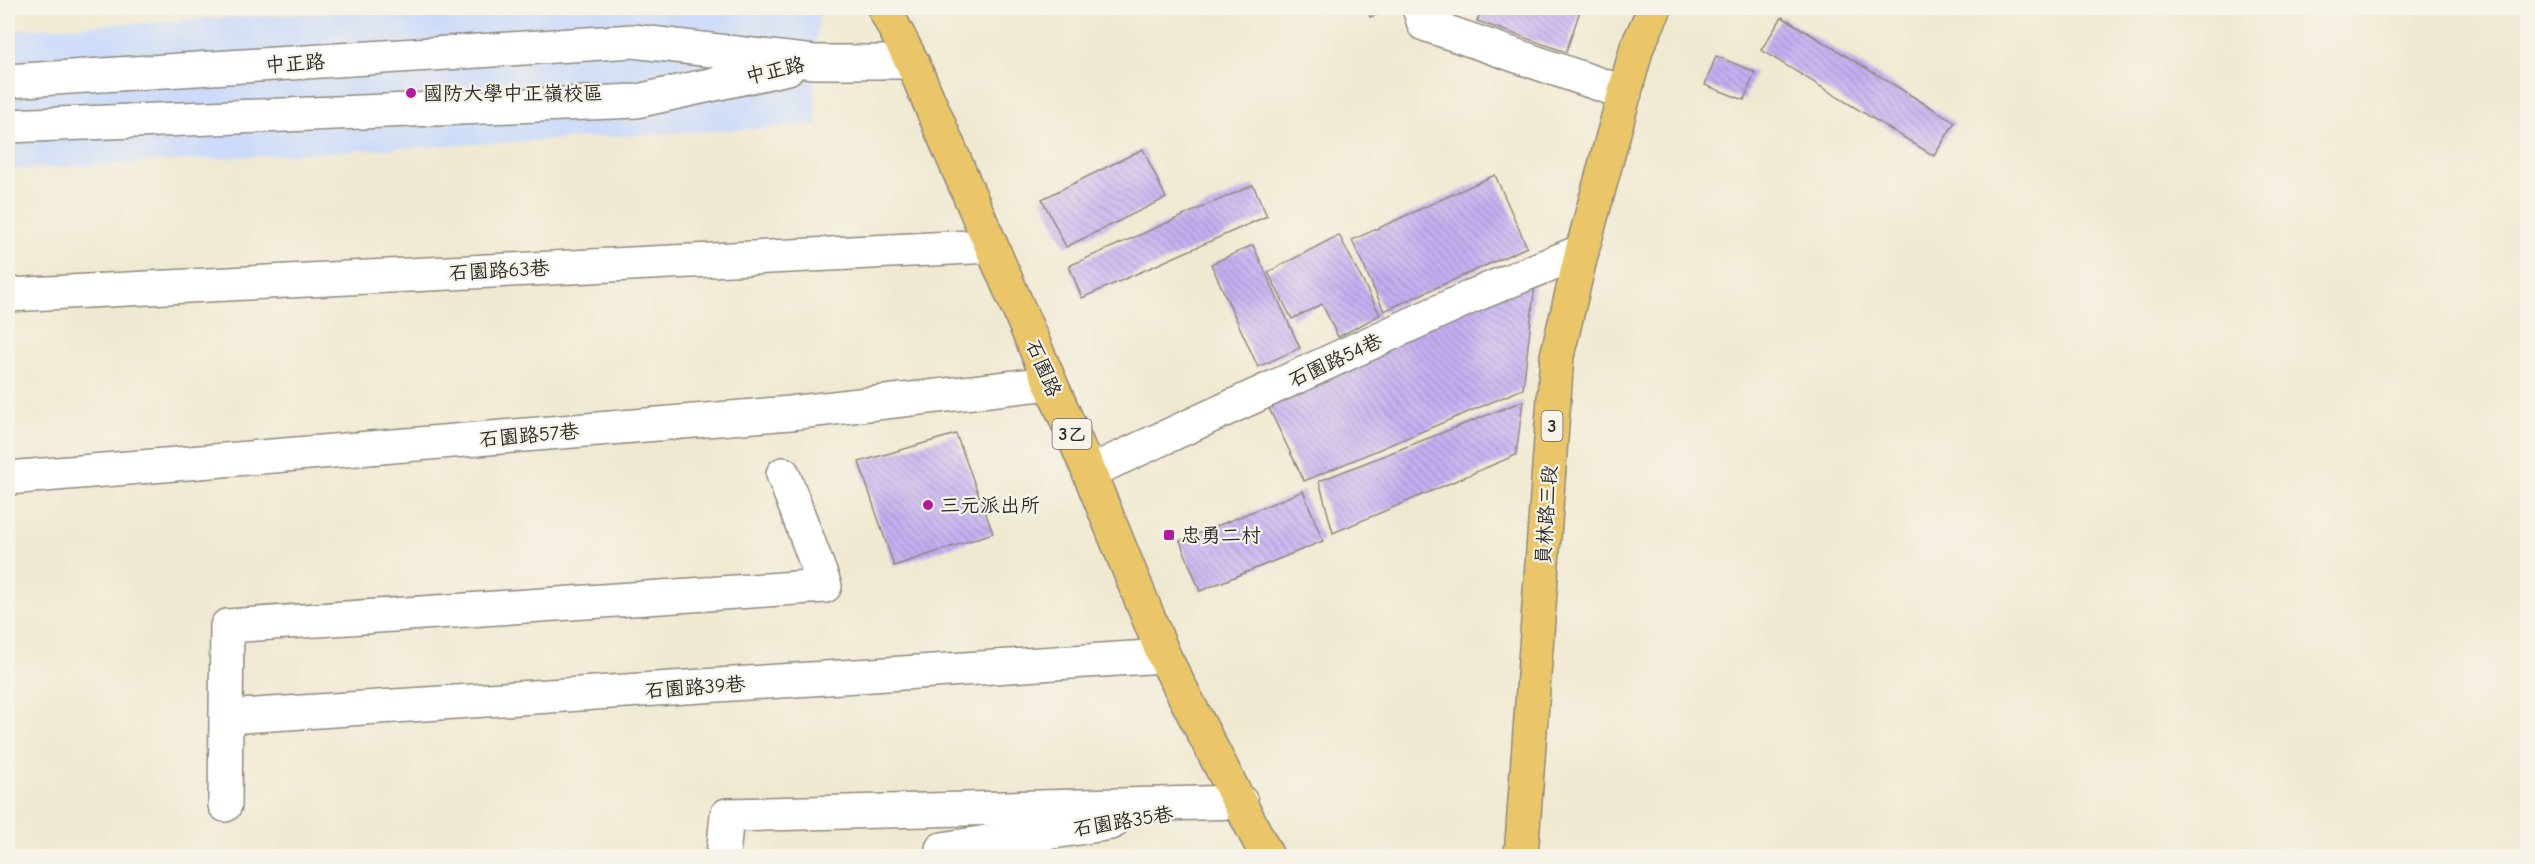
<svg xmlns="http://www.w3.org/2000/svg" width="2535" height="864" font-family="'Comic Neue','LXGW WenKai TC',sans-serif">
<defs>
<pattern id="building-back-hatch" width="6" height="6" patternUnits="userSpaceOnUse" patternTransform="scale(1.5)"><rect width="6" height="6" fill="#c5b0f2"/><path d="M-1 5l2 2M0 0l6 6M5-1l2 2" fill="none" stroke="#a08fc4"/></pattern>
</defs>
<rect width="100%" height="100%" fill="#f7f3e8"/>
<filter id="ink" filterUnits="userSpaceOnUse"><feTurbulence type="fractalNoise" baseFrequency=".0167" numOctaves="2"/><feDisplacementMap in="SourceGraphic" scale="12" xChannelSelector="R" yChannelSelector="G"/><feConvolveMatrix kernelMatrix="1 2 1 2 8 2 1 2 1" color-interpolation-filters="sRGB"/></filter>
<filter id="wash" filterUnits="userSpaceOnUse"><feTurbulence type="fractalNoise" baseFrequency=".008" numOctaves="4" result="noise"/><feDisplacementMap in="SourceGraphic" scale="24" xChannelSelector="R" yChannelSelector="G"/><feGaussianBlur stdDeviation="1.35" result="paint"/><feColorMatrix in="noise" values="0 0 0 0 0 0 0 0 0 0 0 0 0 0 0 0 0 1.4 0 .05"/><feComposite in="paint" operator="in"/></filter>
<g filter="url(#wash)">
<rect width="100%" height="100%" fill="#f0e9d1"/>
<polygon fill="#ccdbf9" points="410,8 820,8 814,62 816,125 8,170 8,30"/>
<g id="blocks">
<g fill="url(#building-back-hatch)">
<polygon points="1367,8 1398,8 1370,17"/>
<polygon points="1482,8 1581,8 1566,52 1477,21"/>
<polygon points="1782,17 1955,122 1934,156 1761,50"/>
<polygon points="1716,56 1755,72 1744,100 1705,85"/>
<polygon points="1143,149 1166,198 1066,247 1042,199"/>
<polygon points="1495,175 1527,247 1384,311 1352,240"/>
<polygon points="1253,185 1267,216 1082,298 1069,266"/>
<polygon points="1339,235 1380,315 1338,337 1322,304 1292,319 1268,272"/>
<polygon points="1253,245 1300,348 1258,367 1211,264"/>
<polygon points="1536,276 1523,389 1304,481 1265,400"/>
<polygon points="1523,401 1516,455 1333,533 1319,481"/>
<polygon points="956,434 993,533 894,566 859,462"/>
<polygon points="1303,491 1323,541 1200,591 1180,541"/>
</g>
</g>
</g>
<g filter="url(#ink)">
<use href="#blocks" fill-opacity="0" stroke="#8e8a7e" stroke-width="1.5"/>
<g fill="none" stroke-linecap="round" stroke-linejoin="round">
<g stroke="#8e8a7e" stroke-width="36">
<g id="minor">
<polyline points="1419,8 1424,24 1625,93"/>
<polyline points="8,81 633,41 814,62 912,62"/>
<polyline points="8,126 637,101 788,68"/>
<polyline points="8,295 991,246"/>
<polyline points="1089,472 1475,295 1582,251"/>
<polyline points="8,478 790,413 1050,383"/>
<polyline points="226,717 1164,656"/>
<polyline points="225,805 227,626 825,586 783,474"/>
<polyline points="723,856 727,815 1241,802"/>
<polyline points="941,856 942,849 1111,823"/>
</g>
</g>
<g stroke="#8e8a7e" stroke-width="36">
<g id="major">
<polyline points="884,8 912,62 1089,472 1164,656 1267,856"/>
<polyline points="1521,856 1557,356 1582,251 1637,47 1655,8"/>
</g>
</g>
<use href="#minor" stroke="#fff" stroke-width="33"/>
<use href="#major" stroke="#ebc669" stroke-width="33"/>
</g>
</g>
<g fill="#b5179e" stroke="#f7f3e8" stroke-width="2">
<circle cx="411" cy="93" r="6"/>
<circle cx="928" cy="505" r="6"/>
<rect x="1163" y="529" width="12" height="12" rx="3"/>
</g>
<g text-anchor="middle" stroke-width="4.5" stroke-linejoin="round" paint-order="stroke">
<g fill="#f7f3e8" stroke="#686764" stroke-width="1.5">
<rect x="1541.5" y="411" width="21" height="30" rx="4.5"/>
<rect x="1052.5" y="419" width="39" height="30" rx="4.5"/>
</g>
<g font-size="18" font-weight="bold" fill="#2b2b2b">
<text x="1552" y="432">3</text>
<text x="1072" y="440">3乙</text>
</g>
<g font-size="20" fill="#2b2b2b" stroke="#f7f3e8">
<text transform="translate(295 63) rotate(-4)" y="7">中正路</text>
<text transform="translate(775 70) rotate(-13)" y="7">中正路</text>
<text transform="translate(499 270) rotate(-3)" y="7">石園路63巷</text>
<text transform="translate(1335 360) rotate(-25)" y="7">石園路54巷</text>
<text transform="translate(1044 368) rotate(67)" y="7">石園路</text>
<text transform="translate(529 435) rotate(-5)" y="7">石園路57巷</text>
<text transform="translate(1546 515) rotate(-86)" y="7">員林路三段</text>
<text transform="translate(695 687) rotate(-4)" y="7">石園路39巷</text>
<text transform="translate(1123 821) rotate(-9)" y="7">石園路35巷</text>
</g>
<g font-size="20" fill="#2b2b2b" stroke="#f7f3e8" text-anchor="start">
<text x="423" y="100">國防大學中正嶺校區</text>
<text x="940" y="512">三元派出所</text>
<text x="1181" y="542">忠勇二村</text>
</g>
</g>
<rect width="2535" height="864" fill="none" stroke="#f7f3e8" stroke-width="30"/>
</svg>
